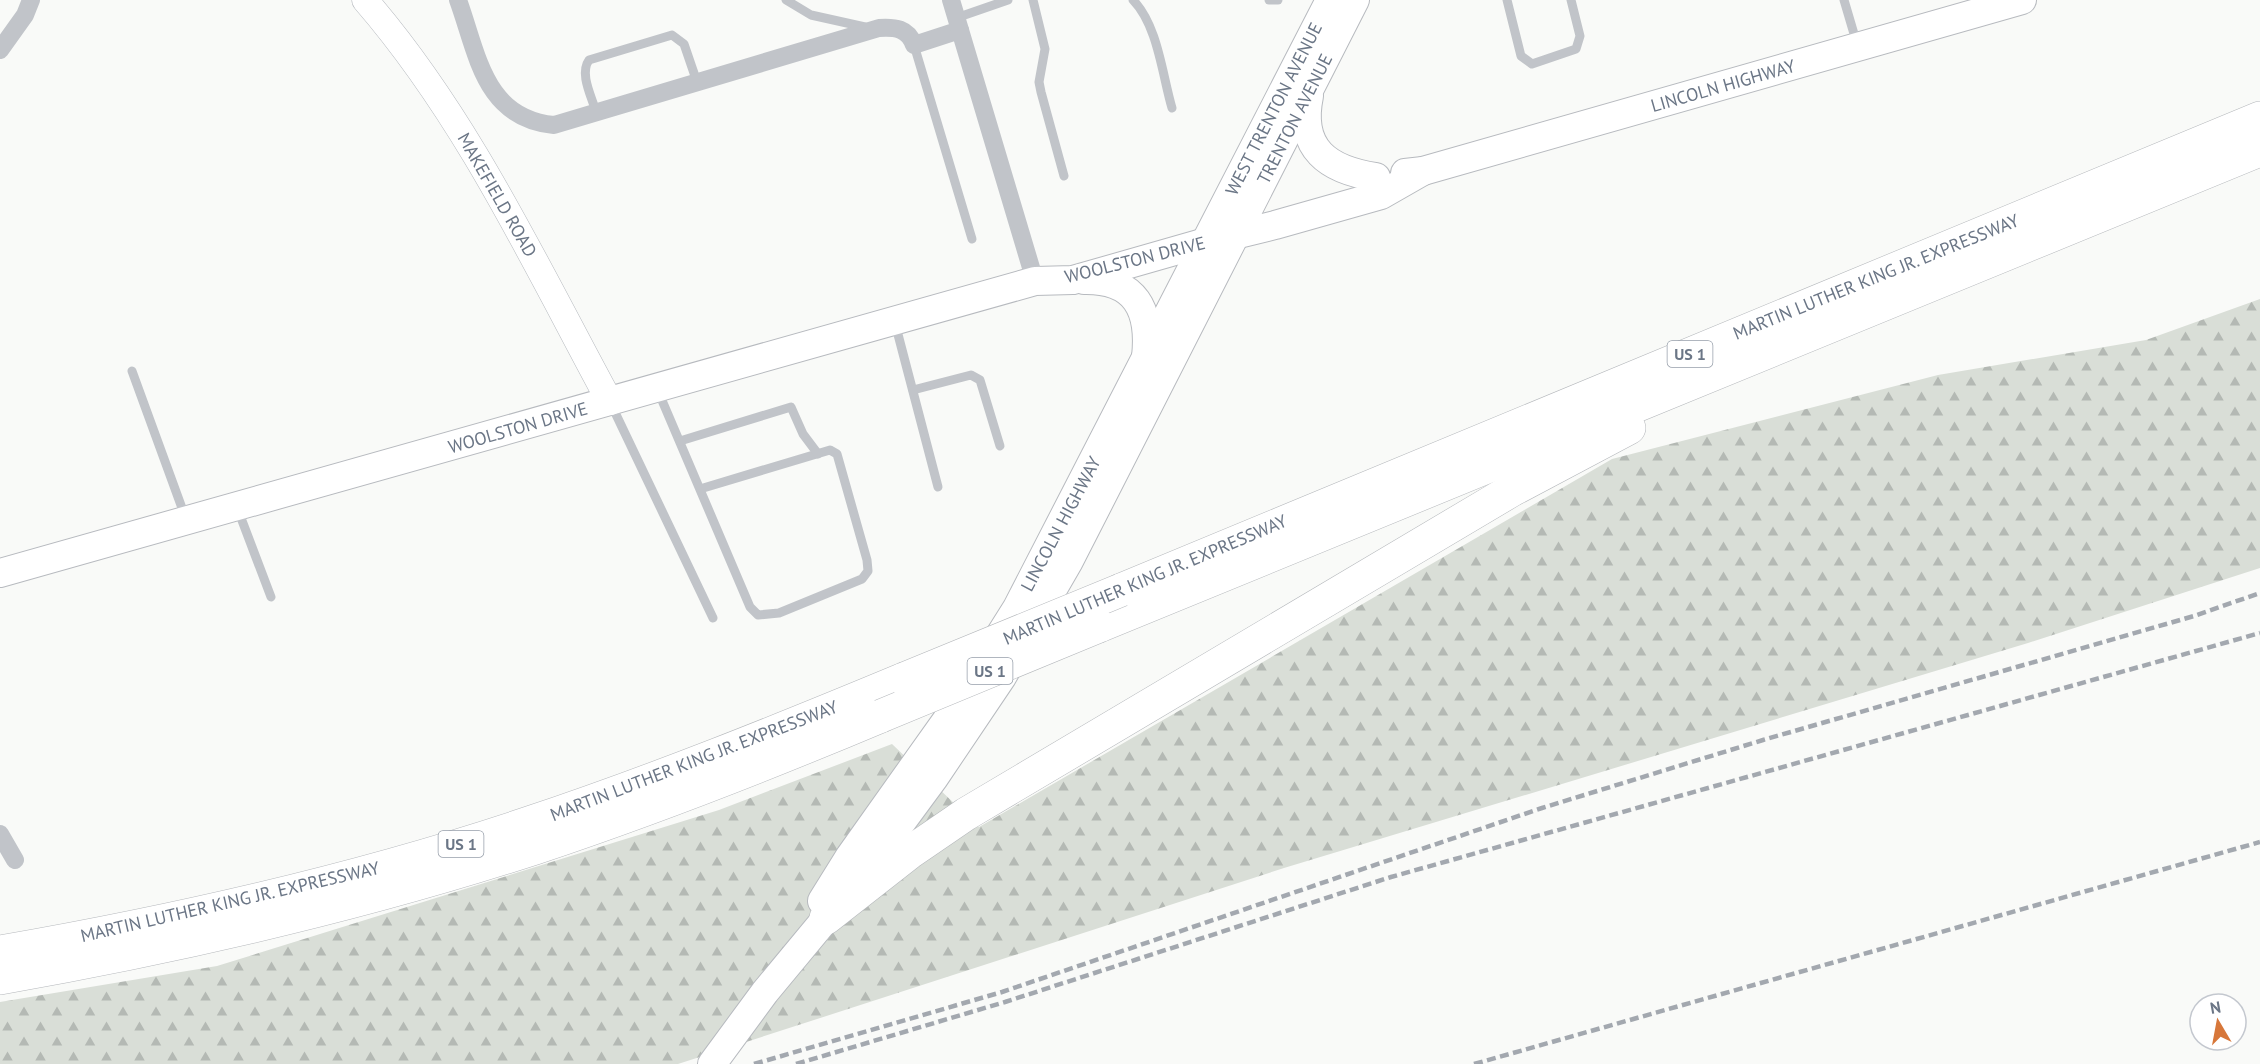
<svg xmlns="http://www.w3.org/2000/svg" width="2260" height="1064" font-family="'PT Sans',sans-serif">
<defs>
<pattern id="forest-firs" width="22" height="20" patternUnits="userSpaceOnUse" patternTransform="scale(1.5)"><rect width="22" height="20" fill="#d9ded7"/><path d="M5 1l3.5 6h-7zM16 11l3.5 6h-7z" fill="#b4b9b4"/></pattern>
</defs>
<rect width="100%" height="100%" fill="#f9faf8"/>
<polygon fill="url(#forest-firs)" points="2260,299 2260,568 2028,643 1284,868 678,1064 0,1064 0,1002 217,966 719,810 892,744 979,827 1612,459 1938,375 2146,340"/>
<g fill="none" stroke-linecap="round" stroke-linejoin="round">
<g stroke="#b6babf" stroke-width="27">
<path id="secondary" d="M365,0C468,119 535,264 610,402"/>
</g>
<g stroke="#b7babf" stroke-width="30">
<g id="primary">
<path d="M1309,96C1298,149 1328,170 1376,177"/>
<polyline points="1405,173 1423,171 2022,0"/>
<path d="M1084,280C1136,279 1151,310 1146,357"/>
<polyline points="0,573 1035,281 1073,280 1206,242 1275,225 1381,195 1423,171"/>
<polyline points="822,901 850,856 946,721 1017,608 1330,0"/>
<polyline points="712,1064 765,992 867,869 934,778 1002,677 1069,561 1355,0"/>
</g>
</g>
<g stroke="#b5b8bc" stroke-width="34">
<g id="highway">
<polyline points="1121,590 2260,118"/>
<polyline points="1099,626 2260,150"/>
<polyline points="826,918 909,853 966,814 1512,490 1629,428"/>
<path d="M0,952C178,921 355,881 526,824C655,781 779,731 904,679"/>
<path d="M0,978C181,946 360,905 535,848C652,809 767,764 881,716"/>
</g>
</g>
<g stroke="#c1c4c9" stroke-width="9">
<polyline points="786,0 811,15 865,27"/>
<polyline points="1033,0 1045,49 1039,82 1041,92 1064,176"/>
<path d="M1133,0C1158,26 1162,74 1172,108"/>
<polyline points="1269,0 1278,0"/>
<polyline points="1507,0 1521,56 1532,64 1576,49 1580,36 1571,0"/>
<polyline points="1844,0 1857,44"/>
<polyline points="956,18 1008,0"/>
<polyline points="914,45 972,239"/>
<path d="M596,112C592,97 579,74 589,60L672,35L684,44L697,82"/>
<polyline points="895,323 938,487"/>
<polyline points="132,371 186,519"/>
<polyline points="913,390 971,375 980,380 1000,446"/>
<path d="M658,391C689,463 720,535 750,607L758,615L779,613L862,579L868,571L867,560L837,454L830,450L700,489"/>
<polyline points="611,404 713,618"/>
<polyline points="680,441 791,407 803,434 818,454"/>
<polyline points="238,510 271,597"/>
</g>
<g stroke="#c1c4c9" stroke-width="18">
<path d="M458,0C478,55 484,118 554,125L879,28C895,27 908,28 914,45L960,30"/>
<polyline points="951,0 1035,281"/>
<polyline points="0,50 25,15 31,0"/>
<polyline points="0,834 15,860"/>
</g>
<use href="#secondary" stroke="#fff" stroke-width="26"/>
<use href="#primary" stroke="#fff" stroke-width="28"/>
<use href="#highway" stroke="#fff" stroke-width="33"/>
<g stroke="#a3a8af" stroke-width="4.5" stroke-dasharray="9 4.5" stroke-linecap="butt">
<polyline points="754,1064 1002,992 1542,808 1763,740 2194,616 2260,593"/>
<polyline points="796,1064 1005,1002 1391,877 2260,633"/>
<polyline points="1474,1064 2260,842"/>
</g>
<g stroke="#b5b8bc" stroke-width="34" stroke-linecap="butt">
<g id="highway-bridge">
<polyline points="904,679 1121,590"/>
<polyline points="881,716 1099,626"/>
</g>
</g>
<use href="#highway-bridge" stroke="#fff" stroke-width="33"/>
</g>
<g text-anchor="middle" stroke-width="6" stroke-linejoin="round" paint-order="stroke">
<g fill="#fff" stroke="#979faa" stroke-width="1.5">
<rect x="1667.5" y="341" width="45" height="26" rx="4.5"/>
<rect x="967.5" y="658" width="45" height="26" rx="4.5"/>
<rect x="438.5" y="831" width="45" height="26" rx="4.5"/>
</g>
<g font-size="16" font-weight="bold" fill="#6b7686">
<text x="1690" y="360">US 1</text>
<text x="990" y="677">US 1</text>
<text x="461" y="850">US 1</text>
</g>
<g font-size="18" fill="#6b7686" stroke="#fff">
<text transform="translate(1723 86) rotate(-16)" y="6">LINCOLN HIGHWAY</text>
<text transform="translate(1274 109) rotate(-63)" y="6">WEST TRENTON AVENUE</text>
<text transform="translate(1295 119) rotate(-63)" y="6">TRENTON AVENUE</text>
<text transform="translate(497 195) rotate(60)" y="6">MAKEFIELD ROAD</text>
<text transform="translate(1135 260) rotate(-14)" y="6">WOOLSTON DRIVE</text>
<text transform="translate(1876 277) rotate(-22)" y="6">MARTIN LUTHER KING JR. EXPRESSWAY</text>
<text transform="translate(518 428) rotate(-16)" y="6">WOOLSTON DRIVE</text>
<text transform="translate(1061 524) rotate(-62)" y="6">LINCOLN HIGHWAY</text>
<text transform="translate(1145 580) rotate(-23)" y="6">MARTIN LUTHER KING JR. EXPRESSWAY</text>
<text transform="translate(694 761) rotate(-21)" y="6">MARTIN LUTHER KING JR. EXPRESSWAY</text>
<text transform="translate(230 902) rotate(-13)" y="6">MARTIN LUTHER KING JR. EXPRESSWAY</text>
</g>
</g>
<g transform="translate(2218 1022) rotate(350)"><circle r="28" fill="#ffffff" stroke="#c4c8cf" stroke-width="1.5"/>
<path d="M0-4.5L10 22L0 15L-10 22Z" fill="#d7773a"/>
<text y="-9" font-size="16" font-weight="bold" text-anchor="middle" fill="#6b7686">N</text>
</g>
</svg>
